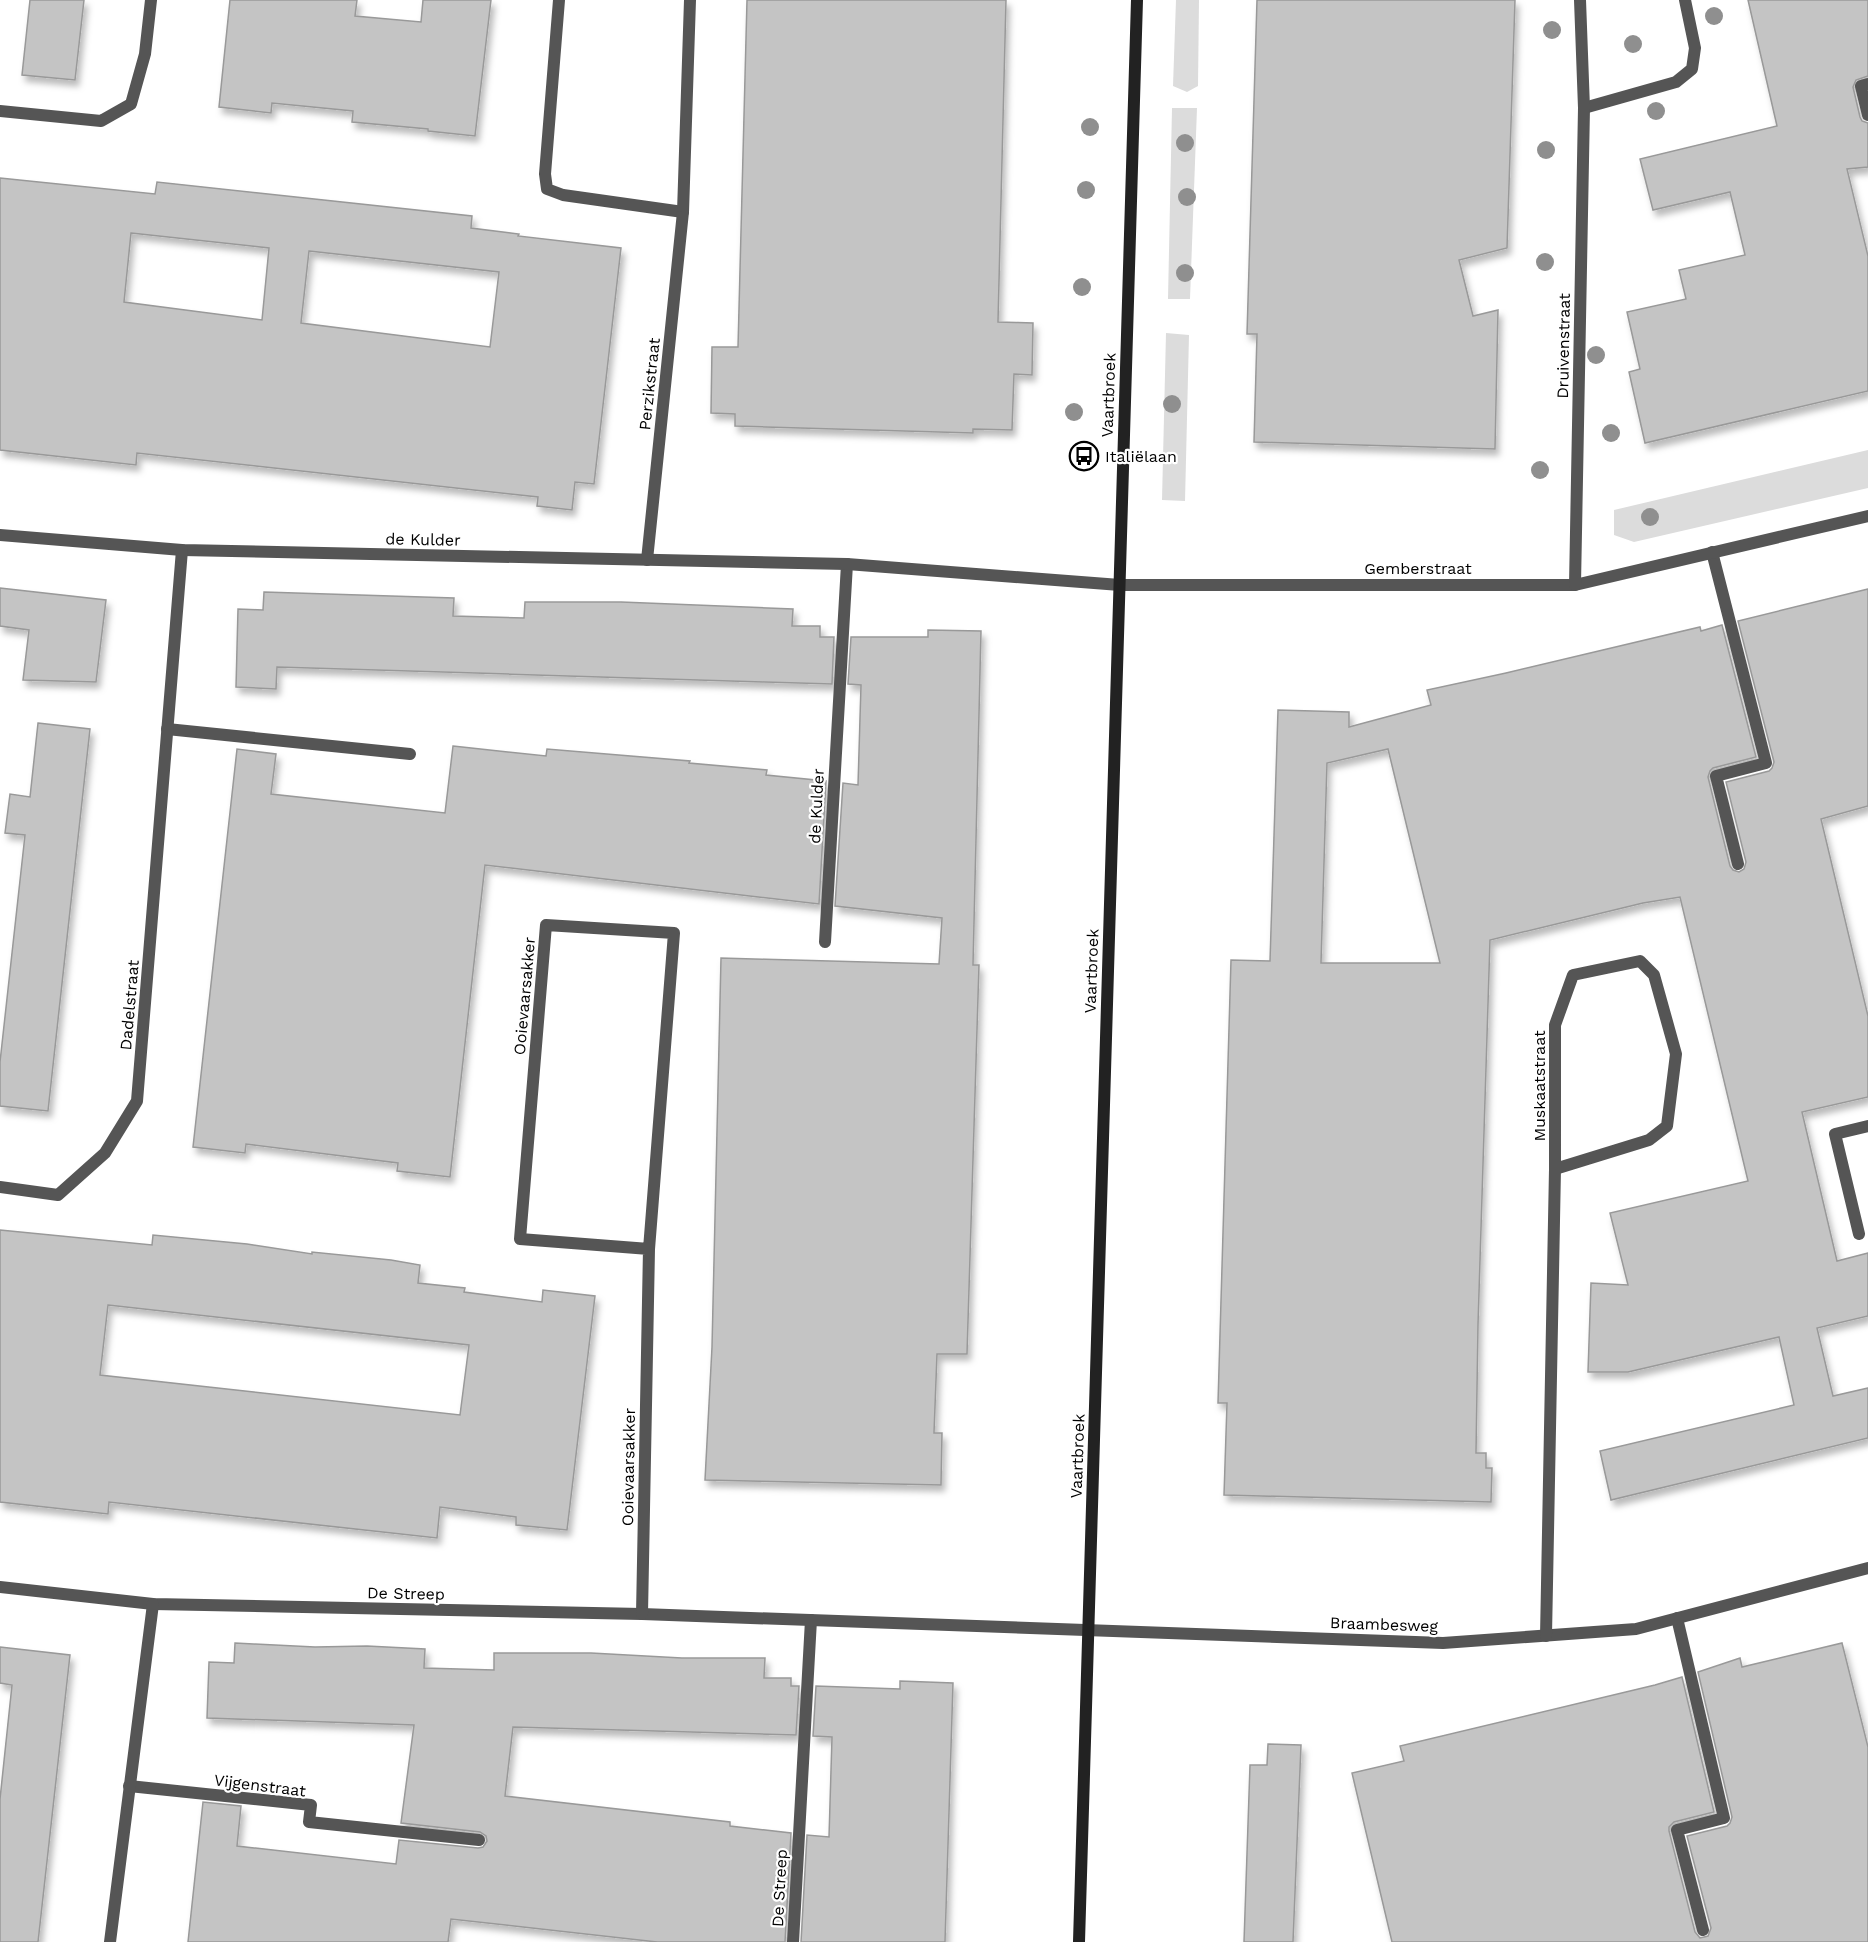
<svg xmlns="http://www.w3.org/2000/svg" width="1868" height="1942" font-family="'Work Sans',sans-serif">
<defs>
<filter id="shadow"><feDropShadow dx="3.5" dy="6" stdDeviation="3" flood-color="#0004"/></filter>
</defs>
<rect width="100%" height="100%" fill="#fff"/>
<g fill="#dcdcdc">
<polygon points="1176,0 1199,0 1198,86 1187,92 1173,86"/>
<polygon points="1172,108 1197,108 1190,299 1168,299"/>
<polygon points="1166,333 1189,335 1185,501 1162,500"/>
<polygon points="1868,450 1868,488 1634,542 1614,535 1614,510"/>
</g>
<g fill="#c4c4c4" stroke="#999" stroke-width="1.5" fill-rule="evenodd" filter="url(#shadow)">
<polygon points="30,0 84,0 75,80 22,75"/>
<polygon points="230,0 357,0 355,16 421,22 423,0 491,0 475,136 428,131 428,129 352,122 353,111 272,103 271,113 219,107"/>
<polygon points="747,0 1006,0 998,322 1033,323 1032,375 1014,374 1012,430 973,429 973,433 735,426 735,414 711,413 712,347 738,347"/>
<polygon points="1257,0 1515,0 1507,248 1459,260 1473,316 1498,310 1495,449 1254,442 1257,334 1247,334"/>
<polygon points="1748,0 1868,0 1868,76 1856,80 1853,87 1860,117 1862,121 1868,123 1868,167 1847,169 1868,256 1868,391 1645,443 1629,372 1640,369 1627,312 1686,299 1679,270 1745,255 1730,192 1653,210 1640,159 1777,126"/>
<path d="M0,178L155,194L157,182L472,216L471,228L519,234L518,236L621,248L594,484L575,482L572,510L537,506L538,497L137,453L136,465L0,450ZM131,233L269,248L262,320L124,302ZM309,251L499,272L490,347L301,323Z"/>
<polygon points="0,588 106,600 96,682 23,680 29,630 0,626"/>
<path d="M1868,589V806L1821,819L1868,1016V1097L1802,1112L1837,1261L1868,1253V1316L1817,1328L1833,1396L1868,1388V1438L1611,1500L1600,1451L1794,1405L1779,1337L1628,1372H1588L1591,1283L1628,1285L1610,1213L1748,1181L1680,897L1643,903L1490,940L1478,1325L1476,1453H1486V1468H1492L1491,1502L1224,1495L1227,1403H1218L1231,960L1270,961L1278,710L1349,712V727L1431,705L1427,690L1506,673L1700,627L1701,631L1722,625L1756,757L1713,768L1710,771L1708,777L1730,866L1733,870L1739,872L1744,869L1746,862L1726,782L1769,771L1772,768L1774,762L1738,621ZM1388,749L1440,963H1321L1327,763Z"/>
<polygon points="264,592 454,598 453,616 524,618 525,602 621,602 793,609 792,626 820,626 820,637 834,637 832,684 277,667 276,689 236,687 238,609 263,610"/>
<polygon points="928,630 981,631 973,965 979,965 967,1354 937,1354 934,1433 942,1433 941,1485 705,1480 712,1347 721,958 939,964 942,918 835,906 843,783 858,785 861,685 848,684 851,637 928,637"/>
<polygon points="38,723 90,729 48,1111 0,1106 0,1062 25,835 5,833 10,794 30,797"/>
<polygon points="453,746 546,756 547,749 690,761 689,763 767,770 766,775 826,781 819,904 485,865 450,1177 397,1171 398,1163 246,1144 245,1153 193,1147 237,749 276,754 271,794 445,813"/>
<path d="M0,1230L152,1245L153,1235L247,1244L312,1254V1252L391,1260L420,1265L418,1283L465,1288L464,1292L542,1302L543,1290L595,1296L567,1530L516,1525V1517L440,1507L437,1538L109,1502L108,1514L0,1502ZM108,1305L469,1345L460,1415L100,1375Z"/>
<polygon points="235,1643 315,1647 367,1646 425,1649 424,1668 494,1670 494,1653 591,1653 682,1658 765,1658 764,1678 791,1678 791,1686 799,1686 796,1735 513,1727 505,1796 730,1822 730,1826 791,1833 785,1942 657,1942 451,1919 448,1942 188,1942 203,1802 241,1806 237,1846 396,1864 399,1840 478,1848 483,1847 487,1841 486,1836 480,1832 401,1823 414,1725 207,1718 209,1662 234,1663"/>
<polygon points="1842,1643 1868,1747 1868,1942 1392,1942 1352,1773 1404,1761 1400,1746 1655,1685 1682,1677 1714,1812 1674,1822 1669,1827 1669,1831 1695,1932 1700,1938 1708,1936 1711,1928 1687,1836 1727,1826 1730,1823 1732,1817 1698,1672 1740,1658 1742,1667"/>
<polygon points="0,1647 70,1655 38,1942 0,1942 0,1799 12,1685 0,1683"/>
<polygon points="900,1681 953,1683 945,1942 801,1942 807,1835 829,1837 832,1737 813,1736 816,1686 900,1689"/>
<polygon points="1268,1744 1301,1745 1293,1942 1244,1942 1250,1765 1267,1765"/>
</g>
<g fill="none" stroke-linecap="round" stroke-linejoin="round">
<g stroke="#555" stroke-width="12">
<polyline points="1868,84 1861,86 1868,115"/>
<polyline points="1712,552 1766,763 1716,776 1738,864"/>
<polyline points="167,729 410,754"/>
<polyline points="825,942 847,564"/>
<polyline points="1859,1234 1835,1134 1868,1126"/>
<polyline points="1677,1618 1724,1818 1677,1830 1703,1930"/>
<polyline points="129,1786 311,1805 309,1822 479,1840"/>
<polyline points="793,1942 811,1620"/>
</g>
<g stroke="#555" stroke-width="12">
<polyline points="559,0 545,174 547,189 563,195 683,212"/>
<polyline points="1584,108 1676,82 1692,69 1695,48 1685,0"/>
<polyline points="0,111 101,121 131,104 145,54 151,0"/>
<polyline points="0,535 182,550 847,564 1120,585 1575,585 1868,516"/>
<polyline points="647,560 683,212 690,0"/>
<polyline points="1575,585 1584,108 1580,0"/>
<polyline points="0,1187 58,1195 105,1153 137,1101 182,550"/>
<polyline points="0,1587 153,1604 642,1614 1443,1643 1636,1629 1868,1568"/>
<polyline points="642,1614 649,1249 674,933 546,925 520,1239 649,1249"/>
<polyline points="1546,1636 1555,1169 1555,1025 1573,975 1640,961 1654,975 1676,1054 1667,1126 1649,1140 1555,1169"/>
<polyline points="110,1942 153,1604"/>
</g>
<polyline stroke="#222" stroke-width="12" points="1079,1942 1137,0"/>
</g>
<g fill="#8f8f8f">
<circle cx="1714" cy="16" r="9"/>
<circle cx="1552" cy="30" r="9"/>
<circle cx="1633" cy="44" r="9"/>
<circle cx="1656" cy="111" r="9"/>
<circle cx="1090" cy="127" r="9"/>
<circle cx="1185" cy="143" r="9"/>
<circle cx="1546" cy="150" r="9"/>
<circle cx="1086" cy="190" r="9"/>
<circle cx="1187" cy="197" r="9"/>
<circle cx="1545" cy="262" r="9"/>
<circle cx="1185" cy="273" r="9"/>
<circle cx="1082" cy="287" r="9"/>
<circle cx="1596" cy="355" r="9"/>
<circle cx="1172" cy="404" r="9"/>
<circle cx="1074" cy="412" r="9"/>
<circle cx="1611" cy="433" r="9"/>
<circle cx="1540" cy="470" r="9"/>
<circle cx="1650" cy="517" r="9"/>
</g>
<defs>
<g id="bus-ring" transform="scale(1.5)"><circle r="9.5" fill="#fff" stroke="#000" stroke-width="1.5"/><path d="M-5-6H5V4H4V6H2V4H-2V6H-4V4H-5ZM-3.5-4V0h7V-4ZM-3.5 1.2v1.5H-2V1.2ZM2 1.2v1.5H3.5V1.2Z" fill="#000"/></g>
</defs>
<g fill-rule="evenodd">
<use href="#bus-ring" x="1084" y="456"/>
</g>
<g text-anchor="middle" stroke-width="4.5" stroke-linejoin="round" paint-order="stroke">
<g font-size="16" fill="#000" stroke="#fff">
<text transform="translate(1563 346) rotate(-89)" y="6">Druivenstraat</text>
<text transform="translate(649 384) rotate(-84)" y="6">Perzikstraat</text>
<text transform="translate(1108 395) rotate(-88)" y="6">Vaartbroek</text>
<text transform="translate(423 539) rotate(1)" y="6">de Kulder</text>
<text x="1418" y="574">Gemberstraat</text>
<text transform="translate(816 806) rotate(-87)" y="6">de Kulder</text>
<text transform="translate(1091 971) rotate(-88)" y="6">Vaartbroek</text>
<text transform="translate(524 996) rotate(-85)" y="6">Ooievaarsakker</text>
<text transform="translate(129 1005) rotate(-85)" y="6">Dadelstraat</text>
<text transform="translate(1539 1086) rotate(-90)" y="6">Muskaatstraat</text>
<text transform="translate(1077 1456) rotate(-88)" y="6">Vaartbroek</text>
<text transform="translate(628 1467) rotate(-89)" y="6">Ooievaarsakker</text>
<text transform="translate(406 1593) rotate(1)" y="6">De Streep</text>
<text transform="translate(1384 1624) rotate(2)" y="6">Braambesweg</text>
<text transform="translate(260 1785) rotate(7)" y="6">Vijgenstraat</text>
<text transform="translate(779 1888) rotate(-87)" y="6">De Streep</text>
</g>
<g font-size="16" fill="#000" stroke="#fff" text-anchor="start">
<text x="1105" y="462">Italiëlaan</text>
</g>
</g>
</svg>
